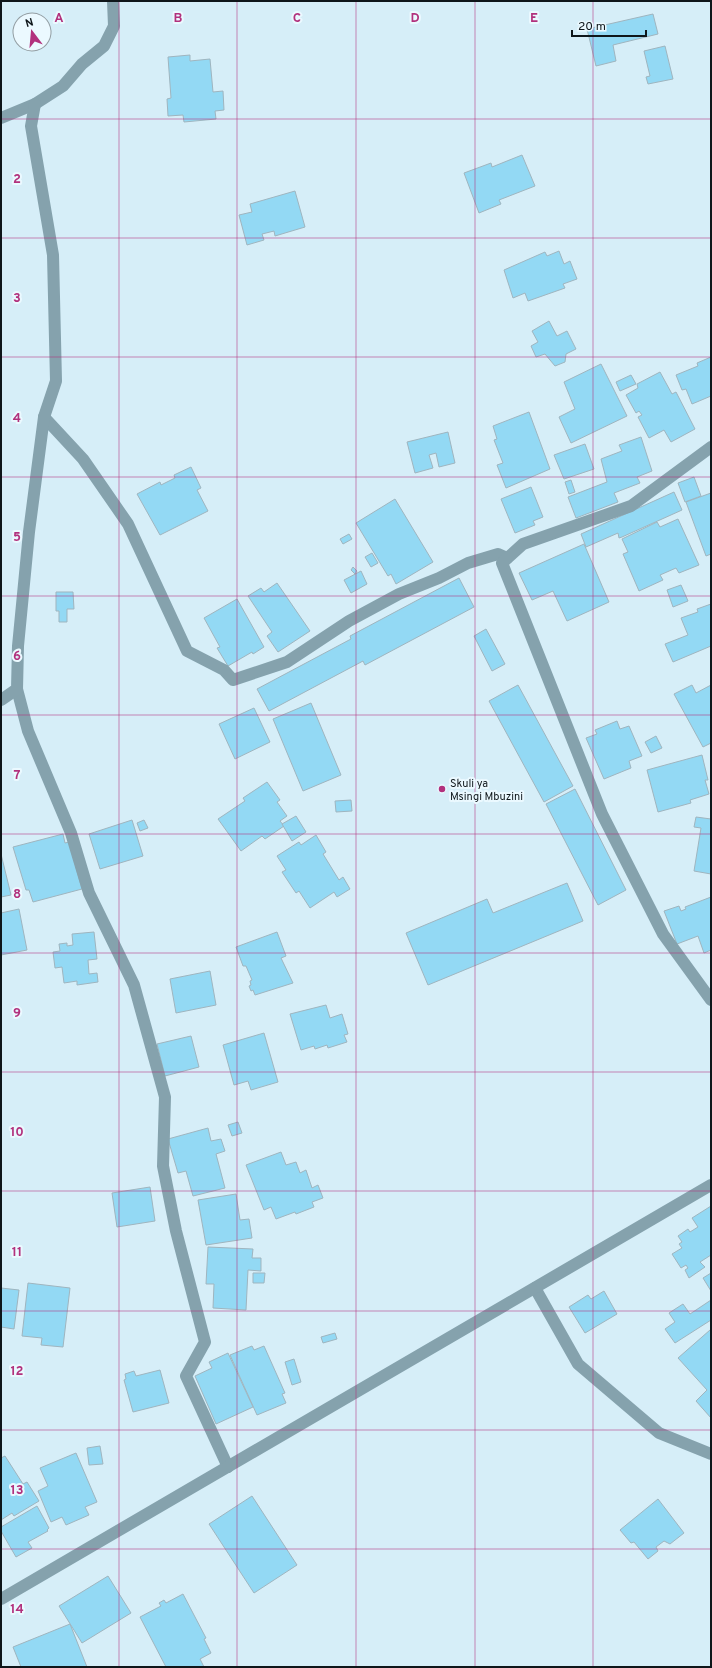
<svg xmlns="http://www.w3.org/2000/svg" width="712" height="1668" font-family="Overpass,sans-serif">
<rect width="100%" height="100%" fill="#d6eef8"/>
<g fill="#93d9f4" stroke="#9fb5bf">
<polygon points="653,14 658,34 613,45 616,61 596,66 587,29"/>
<polygon points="665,46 673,79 648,84 646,77 650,76 644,51"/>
<polygon points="190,55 190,61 210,59 213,92 223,91 224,110 215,111 216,119 184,122 183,115 168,116 167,99 171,98 168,57"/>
<polygon points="522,155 535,186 499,200 501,204 479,213 464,173 491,163 492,167"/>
<polygon points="295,191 305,227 275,236 274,231 262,234 264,240 247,245 239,215 252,212 250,204"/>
<polygon points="559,251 564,264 570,261 577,279 563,284 565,288 528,301 525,293 513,298 504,270 545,252 547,256"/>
<polygon points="549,321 557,336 567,331 576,349 566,354 565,362 555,366 545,354 536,357 531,346 538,342 532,331"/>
<polygon points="711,357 711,396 692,404 686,389 682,390 676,375 698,366 697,363"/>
<polygon points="601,364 627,416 571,443 559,417 575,409 564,382"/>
<polygon points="660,372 672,394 676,392 695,429 671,442 664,430 649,438 638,417 642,415 639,411 636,413 626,395 638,388 637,384"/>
<polygon points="631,375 636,384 620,391 616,382"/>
<polygon points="529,412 550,469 506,488 497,465 503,463 494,440 497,439 493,426"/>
<polygon points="448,432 455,463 439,467 436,453 429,455 433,468 415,473 407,442"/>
<polygon points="641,437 652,471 637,477 640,483 614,493 618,502 576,518 568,497 607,482 601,459 622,451 619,445"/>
<polygon points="585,444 594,469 564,479 554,455"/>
<polygon points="191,467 201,488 197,490 208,511 160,535 137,494 160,482 161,485 175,478 174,475"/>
<polygon points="694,477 701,496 685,502 678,483"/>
<polygon points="571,480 575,492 569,494 565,482"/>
<polygon points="531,487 543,517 533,521 535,525 515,533 501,499"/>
<polygon points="674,492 682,510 622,537 619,538 618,533 586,547 581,534"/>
<polygon points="711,493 711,554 706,556 686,502"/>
<polygon points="395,499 433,562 396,584 391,574 388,576 356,523"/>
<polygon points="678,519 699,565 679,573 676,568 660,575 663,580 639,591 623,554 628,552 622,539 657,522 660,527"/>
<polygon points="349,534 352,539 343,544 340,539"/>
<polygon points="584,544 609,602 567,621 553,591 532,600 519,573"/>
<polygon points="372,553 378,563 371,567 365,557"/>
<polygon points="353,567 357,571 355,574 351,570"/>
<polygon points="361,571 367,584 351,593 344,580"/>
<polygon points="459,578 474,607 365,665 363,661 269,711 257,689 351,639 350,636"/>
<polygon points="277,583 310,631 278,652 267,636 272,632 248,596 261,588 264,592"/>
<polygon points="681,585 688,601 673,607 667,590"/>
<polygon points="56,592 73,592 74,609 67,609 67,622 59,622 59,611 56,611"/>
<polygon points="237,599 264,647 253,654 252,652 228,666 217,648 220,647 204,618"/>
<polygon points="711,604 711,646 673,662 665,644 688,635 681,618 698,612 697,609"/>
<polygon points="486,629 505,664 492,671 474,636"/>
<polygon points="518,685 573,786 544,802 489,701"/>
<polygon points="692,685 696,693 711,685 711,743 703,747 674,694"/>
<polygon points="311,703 341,775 303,791 273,719"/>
<polygon points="254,708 270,742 235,759 219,724"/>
<polygon points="617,721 620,729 629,726 642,756 629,761 631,768 604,779 586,738 597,734 595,730"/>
<polygon points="656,736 662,748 651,753 645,742"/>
<polygon points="702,755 708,780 705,780 709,794 690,800 691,803 658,812 647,770"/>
<polygon points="267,782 280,800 277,802 287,816 280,821 284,826 265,839 262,836 241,851 218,819 245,801 243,798"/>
<polygon points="575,789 626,890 598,905 546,804"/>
<polygon points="351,800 352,811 336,812 335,801"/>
<polygon points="296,816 306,832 292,841 282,824"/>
<polygon points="696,817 711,819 711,874 694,871 701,828 694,827"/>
<polygon points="132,820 143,856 100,869 89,834"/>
<polygon points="144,820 148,828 140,831 137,823"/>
<polygon points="63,834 65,843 69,842 82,889 33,902 29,890 26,890 13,847"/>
<polygon points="316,835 326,852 323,854 339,880 343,877 350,889 337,897 334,892 310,908 299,891 296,893 282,872 286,870 277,856 299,842 301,845"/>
<polygon points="1,854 11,895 1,897"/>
<polygon points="567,883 583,921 428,985 406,933 487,899 493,913"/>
<polygon points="711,897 711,950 704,953 698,936 677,944 664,911 679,906 681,911 686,909 685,907"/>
<polygon points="19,909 27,950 1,955 1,913"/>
<polygon points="94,932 97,959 88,960 89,974 97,973 98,982 77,985 77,981 64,983 62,967 55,968 53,952 60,951 59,944 67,943 67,946 73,945 72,934"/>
<polygon points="277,932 286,956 281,958 293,983 255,995 253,990 251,991 249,986 251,985 250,981 252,980 246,966 243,966 236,947"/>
<polygon points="210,971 216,1005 176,1013 170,979"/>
<polygon points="326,1005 330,1018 342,1014 348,1034 344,1035 347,1042 328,1048 327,1045 315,1049 314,1046 301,1050 290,1014"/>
<polygon points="264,1033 278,1082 251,1090 248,1081 234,1085 223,1045"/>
<polygon points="191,1036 199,1067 165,1076 157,1044"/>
<polygon points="238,1122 242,1133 232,1136 228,1125"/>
<polygon points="208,1128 211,1141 221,1139 225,1151 216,1154 225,1188 193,1196 186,1171 178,1173 168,1139"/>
<polygon points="281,1152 286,1165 296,1162 300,1173 306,1170 312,1188 318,1185 323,1198 312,1202 314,1207 296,1214 295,1212 276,1219 271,1207 264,1210 246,1165"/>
<polygon points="150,1187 155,1221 117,1227 112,1193"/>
<polygon points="236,1194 240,1220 249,1219 252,1238 206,1245 198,1200"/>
<polygon points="711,1206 711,1255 700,1262 705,1267 689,1278 685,1270 688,1268 686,1265 681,1268 672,1254 682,1248 679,1244 682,1242 678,1236 688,1229 690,1232 698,1227 692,1218"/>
<polygon points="208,1247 253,1249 252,1258 261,1258 261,1271 248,1270 246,1310 213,1308 214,1284 206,1284"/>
<polygon points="253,1273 265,1273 264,1283 253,1283"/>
<polygon points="711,1273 711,1291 703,1278"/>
<polygon points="28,1283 70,1288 63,1347 41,1345 42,1338 22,1336"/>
<polygon points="1,1288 19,1290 14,1329 1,1327"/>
<polygon points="604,1291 617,1314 585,1333 569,1307 588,1295 591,1299"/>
<polygon points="711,1300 711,1320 675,1343 665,1329 675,1322 669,1313 683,1304 690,1314"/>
<polygon points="710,1330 711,1332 711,1418 696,1401 707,1390 678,1358"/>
<polygon points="335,1333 337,1339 323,1343 321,1337"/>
<polygon points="252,1346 254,1350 264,1346 285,1393 282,1394 286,1403 257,1415 230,1355"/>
<polygon points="228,1353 253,1407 216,1424 195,1376 212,1368 209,1362"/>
<polygon points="294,1359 301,1382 292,1385 285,1362"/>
<polygon points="160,1370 169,1403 133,1412 124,1380 126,1379 125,1374 134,1371 136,1376"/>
<polygon points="100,1446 103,1464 89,1465 87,1448"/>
<polygon points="76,1453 97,1502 85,1507 89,1515 66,1525 62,1517 51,1522 38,1491 48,1486 40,1468"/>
<polygon points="5,1456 23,1484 27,1482 39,1501 14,1516 12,1513 1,1520 1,1458"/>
<polygon points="252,1496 297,1565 254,1593 209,1524"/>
<polygon points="658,1499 684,1533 670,1544 664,1541 656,1547 658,1551 648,1559 634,1542 631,1543 620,1530"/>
<polygon points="37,1506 49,1528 47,1530 48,1531 28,1542 32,1548 16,1557 1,1531 1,1527"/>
<polygon points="108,1576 131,1613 82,1643 59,1606"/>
<polygon points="183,1594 206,1638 204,1639 211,1653 200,1659 204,1667 166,1667 140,1617 161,1606 159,1603 164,1600 166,1603"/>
<polygon points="70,1624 87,1667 21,1667 13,1647"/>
</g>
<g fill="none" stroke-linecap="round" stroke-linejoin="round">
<g stroke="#85a2ad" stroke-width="12">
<polyline points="1,118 35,104 63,86 82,64 104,46 114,26 113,1"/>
<polyline points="44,417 83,459 128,524 187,651 224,670 233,680 287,662 349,621 399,594 439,578 468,563 498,554 507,558"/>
<polyline points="711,447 631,506 523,544 502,563 602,814 663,934 711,1000"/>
<polyline points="17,689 28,731 71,833 89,893 134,985 165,1097 163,1166 176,1231 205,1342 186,1376 228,1467"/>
<polyline points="1,700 17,689 18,646 29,532 44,417 56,381 53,255 31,126 35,104"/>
<polyline points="535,1288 578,1364 659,1433 711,1454"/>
<polyline points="1,1599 711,1185"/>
</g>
</g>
<path fill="none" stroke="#b2317d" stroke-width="1" stroke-opacity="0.55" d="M119,1V1667M237,1V1667M356,1V1667M475,1V1667M593,1V1667M1,119H711M1,238H711M1,357H711M1,477H711M1,596H711M1,715H711M1,834H711M1,953H711M1,1072H711M1,1191H711M1,1311H711M1,1430H711M1,1549H711"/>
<circle fill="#b2317d" stroke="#ebf9ff" stroke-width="1.5" cx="442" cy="789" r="4"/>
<g text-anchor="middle" stroke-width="4" stroke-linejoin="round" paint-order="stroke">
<g font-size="11" fill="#0e161a" stroke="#ebf9ff" text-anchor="start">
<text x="450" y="787">Skuli ya<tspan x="450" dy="13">Msingi Mbuzini</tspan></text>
</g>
</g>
<g font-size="13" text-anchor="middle" font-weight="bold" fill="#b2317d" stroke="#ebf9ff" stroke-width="4" stroke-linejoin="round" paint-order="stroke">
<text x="59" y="22">A</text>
<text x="178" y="22">B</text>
<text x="297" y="22">C</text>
<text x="415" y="22">D</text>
<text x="534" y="22">E</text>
<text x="17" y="183">2</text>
<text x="17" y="302">3</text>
<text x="17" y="422">4</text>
<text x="17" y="541">5</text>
<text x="17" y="660">6</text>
<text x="17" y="779">7</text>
<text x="17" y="898">8</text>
<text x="17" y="1017">9</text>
<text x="17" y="1136">10</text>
<text x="17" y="1256">11</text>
<text x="17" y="1375">12</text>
<text x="17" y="1494">13</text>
<text x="17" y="1613">14</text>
</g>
<rect width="712" height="1668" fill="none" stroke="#0e161a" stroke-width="4"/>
<g transform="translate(32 32) rotate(344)"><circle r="19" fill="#ebf9ff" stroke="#939ea3"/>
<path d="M0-3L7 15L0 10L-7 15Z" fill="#b2317d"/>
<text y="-6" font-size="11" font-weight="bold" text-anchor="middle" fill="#0e161a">N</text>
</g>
<path d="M572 30v6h74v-6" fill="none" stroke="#0e161a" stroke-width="2"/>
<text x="578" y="30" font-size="12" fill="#0e161a" stroke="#ebf9ff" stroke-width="3" paint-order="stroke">20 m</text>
</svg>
